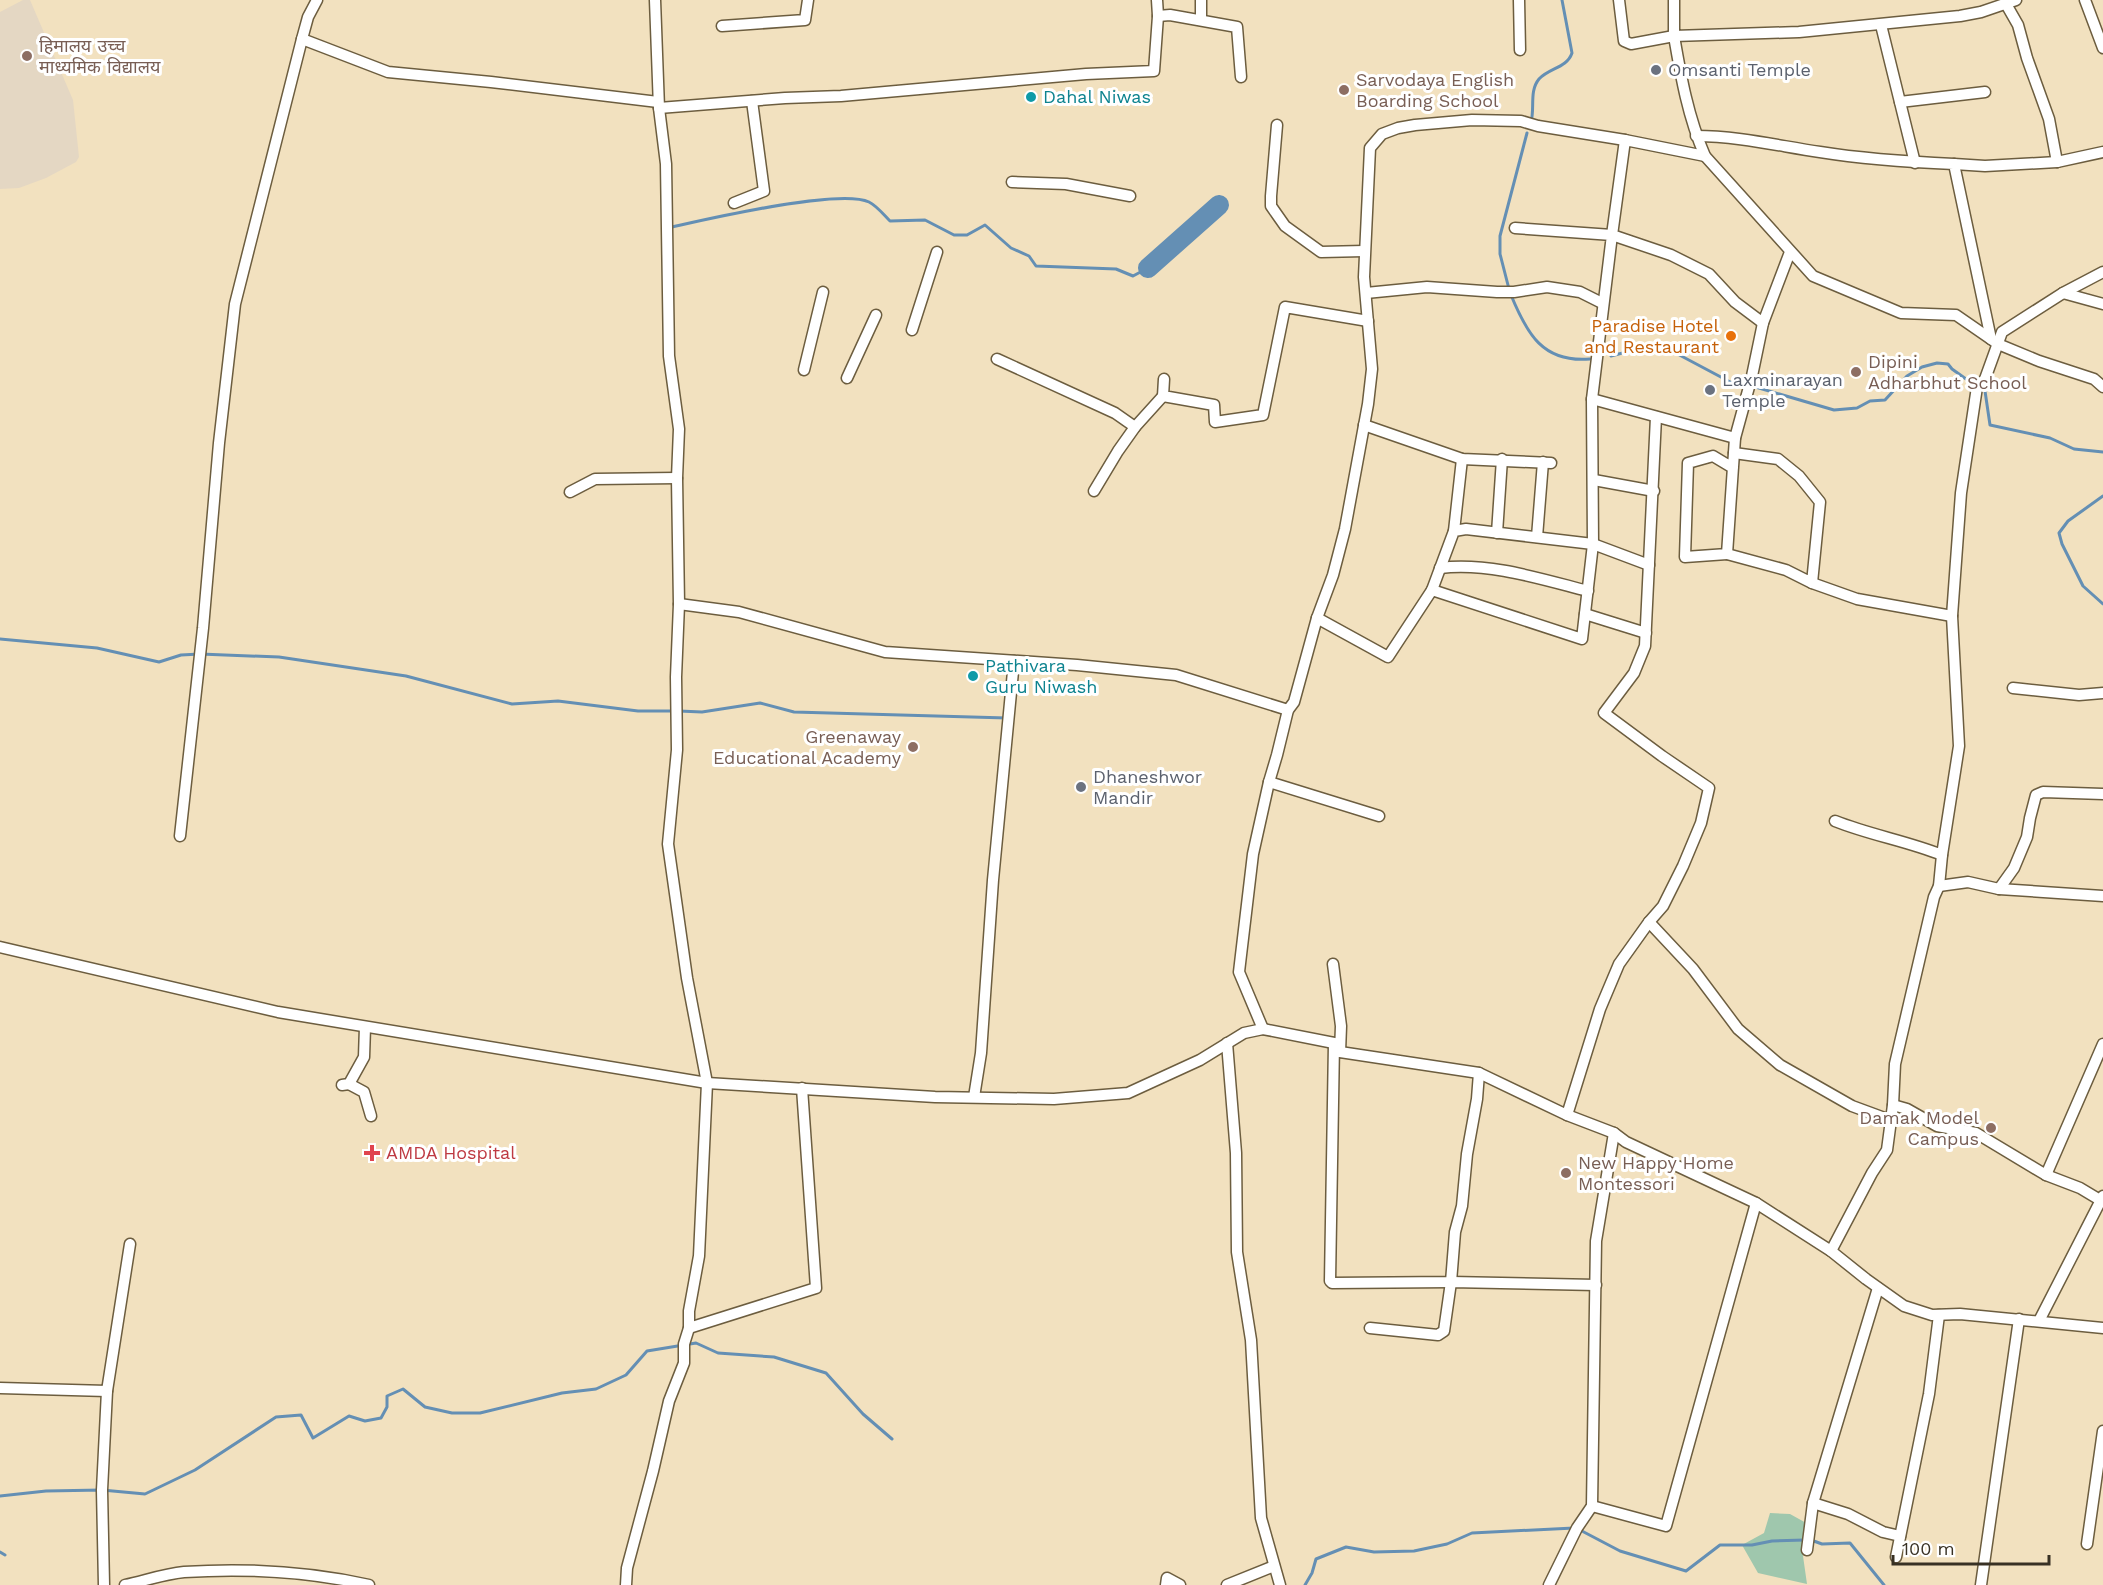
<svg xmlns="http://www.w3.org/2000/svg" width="2103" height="1585" font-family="'Work Sans','Noto Sans Devanagari',sans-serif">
<rect width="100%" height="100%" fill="#f2e1bf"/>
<polygon fill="#e4d7c3" points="23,0 30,0 73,100 79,157 76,162 46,178 19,188 0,189 0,12"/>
<polygon fill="#9fc7ad" points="1770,1513 1790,1514 1808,1524 1802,1549 1807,1584 1758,1573 1742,1545 1764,1533"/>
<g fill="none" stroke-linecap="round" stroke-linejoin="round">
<g stroke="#648fb4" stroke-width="3">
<path d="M1531,122C1535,108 1529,91 1539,79C1549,68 1567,68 1572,53L1562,0"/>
<path d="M672,227C708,219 840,188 869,202C877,206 884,215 890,221L925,220L954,235H967L985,225L1011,248L1029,256L1036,266L1116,269L1133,276L1148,268"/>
<polyline points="1509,289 1500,254 1500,236 1527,133"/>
<path d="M1511,295C1527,334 1543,363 1590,359"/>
<path d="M1611,356C1630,351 1650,344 1670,350L1734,384H1746"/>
<polyline points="1752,386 1834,410 1857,408 1870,401 1885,400 1907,376 1922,367 1937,363 1948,364 1952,369 1973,384"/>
<polyline points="1985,391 1990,425 2050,438 2074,449 2103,452"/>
<polyline points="2103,496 2068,521 2059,533 2062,544 2083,586 2103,604"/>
<polyline points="0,639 97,648 159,662 181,655 200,654 279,657 406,676 512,704 558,701 638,711 673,711"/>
<polyline points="679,711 702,712 760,703 794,712 1007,718"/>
<polyline points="0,1496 46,1491 102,1490 145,1494 195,1470 276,1417 301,1415 313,1438 349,1416 365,1421 381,1418 387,1407 387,1396 403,1389 425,1407 452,1413 480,1413 562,1393 596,1389 626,1375 647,1351 696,1343 718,1353 774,1357 826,1373 863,1414 892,1439"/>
<polyline points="1580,1530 1620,1551 1686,1571 1720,1545 1752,1545 1772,1541 1805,1540"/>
<polyline points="1811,1540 1822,1544 1850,1543 1884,1585"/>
<polyline points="0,1552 5,1555"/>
<polyline points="1305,1585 1312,1573 1316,1559 1346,1547 1374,1552 1414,1551 1447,1544 1472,1533 1574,1528"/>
</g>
<polyline stroke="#648fb4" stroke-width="20" points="1148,268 1219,205"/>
<g stroke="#6c5d3f" stroke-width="13">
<g id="minor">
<polyline points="1519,0 1520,50"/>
<path d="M1619,0L1624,41L1631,44L1674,36C1681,77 1688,117 1705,156L1813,276L1901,313L1956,315L1998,344L2039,361L2094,379L2103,387"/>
<polyline points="1674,0 1674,36 1799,32 1960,16 1981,12 2016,0"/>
<polyline points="2085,0 2103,48"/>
<polyline points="2006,4 2018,25 2027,58 2049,119 2057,162"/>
<polyline points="1158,16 1170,15 1237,27 1241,77"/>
<polyline points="1201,20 1201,0"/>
<polyline points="1881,25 1915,163"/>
<polyline points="722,26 805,20 808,0"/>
<polyline points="302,39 388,72 491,82 658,102"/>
<polyline points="1900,102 1985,92"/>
<polyline points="659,108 785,98 841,96 1086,74 1154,71 1158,16 1157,0"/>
<polyline points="1277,125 1271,196 1271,206 1285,226 1321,252 1364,251"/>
<path d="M1696,136C1738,136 1779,146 1820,152C1864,159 1909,162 1954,164L1991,339"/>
<polyline points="1705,156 1625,140 1612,235 1671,255 1709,274 1735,302 1763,323 1790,252"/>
<polyline points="1954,164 1985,166 2057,162 2103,152"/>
<polyline points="1012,182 1066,184 1130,196"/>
<polyline points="734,203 764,191 752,101"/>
<polyline points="1366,293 1427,287 1497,292 1514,292 1547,287 1580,292 1602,303"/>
<polyline points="2063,293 2103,304"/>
<polyline points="912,330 937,252"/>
<polyline points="997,359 1115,413 1135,427"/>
<polyline points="804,370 823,292"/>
<polyline points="847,378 876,315"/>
<polyline points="1164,379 1163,396 1214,405 1215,422 1263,415 1285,307 1368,321"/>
<polyline points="1592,399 1735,438"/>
<polyline points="1364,425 1462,459 1551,463"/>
<polyline points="1733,468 1713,456 1688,463 1685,557 1727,554 1735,438 1752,376 1763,323"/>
<polyline points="1594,480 1654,491"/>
<polyline points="1094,491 1118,451 1135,427 1163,396"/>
<polyline points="570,492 595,479 677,478"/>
<polyline points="1454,531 1462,459"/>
<polyline points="1497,533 1502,459"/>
<polyline points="1537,537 1543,462"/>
<polyline points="1727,554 1786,570 1812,583 1820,502 1799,476 1778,459 1734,453"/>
<path d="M1440,568C1489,562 1541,579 1588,591"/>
<polyline points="1812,583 1857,599 1952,616"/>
<polyline points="1432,590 1454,531 1466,529 1593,544 1649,565"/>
<polyline points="679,604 739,612 885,652 1077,665 1176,675 1288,710"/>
<polyline points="1585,614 1646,633"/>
<polyline points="1317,618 1388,657 1432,590 1582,639 1593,544 1592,399 1612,235 1515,228"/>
<polyline points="2013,688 2079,695 2103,693"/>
<polyline points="1269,782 1379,816"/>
<path d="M1835,821C1870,835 1907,841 1942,855"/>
<polyline points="180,836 203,628 219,443 235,304 302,39 308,17 317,0"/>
<polyline points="1939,886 1968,882 1999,889 2103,896"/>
<polyline points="1999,889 2014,868 2027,837 2030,818 2036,795 2043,792 2103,794"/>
<polyline points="1649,922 1693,969 1738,1029 1780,1065 1852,1106 1890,1120"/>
<polyline points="0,947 278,1012 707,1083 935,1097 1054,1099 1128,1093 1200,1060 1244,1033 1263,1029 1334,1043 1340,1052 1479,1073 1567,1115 1614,1133 1626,1142 1756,1203 1831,1251 1866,1279 1904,1306 1932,1315 1960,1314 2103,1328"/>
<polyline points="1333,964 1341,1026 1340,1052"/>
<polyline points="1263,1029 1239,972 1241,955 1253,854 1269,782 1277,755 1288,710 1294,702 1317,618 1333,575 1345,529 1368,404 1372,369 1364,277 1370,148 1382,134 1398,128 1415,125 1472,120 1521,121 1538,126 1625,140"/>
<polyline points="1227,1043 1236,1153 1237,1252 1251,1340 1261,1518 1280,1585"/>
<polyline points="1334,1043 1330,1281 1332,1283 1451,1282 1455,1232 1462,1206 1467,1154 1477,1099 1479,1073"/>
<polyline points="349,1084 364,1092 371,1116"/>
<polyline points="342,1085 349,1084 364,1057 365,1027"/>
<polyline points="974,1097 981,1053 993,880 1014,661"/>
<polyline points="1893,1105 1907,1109 1937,1126 1976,1133 2046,1175 2080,1188 2100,1200"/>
<polyline points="1567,1115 1600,1009 1619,964 1649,922 1663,906 1683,866 1701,823 1709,788 1662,756 1604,713 1634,673 1645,646 1656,417"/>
<polyline points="2046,1175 2103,1044"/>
<polyline points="1831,1251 1872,1173 1887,1150 1893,1105 1895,1064 1934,897 1939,886 1942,855 1959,746 1952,616 1961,493 1977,387 1985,379 2002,332 2063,293 2103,272"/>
<polyline points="2039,1321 2103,1196"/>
<polyline points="689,1328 816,1288 802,1088"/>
<polyline points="1370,1328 1438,1335 1444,1331 1451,1282 1596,1285"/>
<polyline points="0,1388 107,1391 130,1244"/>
<polyline points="1813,1503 1848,1514 1883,1532 1900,1536"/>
<polyline points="1592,1506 1666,1526 1756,1203"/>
<polyline points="2087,1544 2103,1431"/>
<polyline points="1807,1550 1813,1503 1878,1288"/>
<polyline points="1896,1557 1929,1394 1939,1315"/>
<polyline points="104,1585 102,1490 107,1391"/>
<path d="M125,1585C144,1581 164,1574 184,1572C245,1568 310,1572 369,1585"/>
<polyline points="626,1585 627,1568 653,1471 669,1401 684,1363 684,1344 689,1328 689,1311 699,1256 707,1083 687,978 668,844 677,750 676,677 679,604 677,478 679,429 669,356 666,164 659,108 655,0"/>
<polyline points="1166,1585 1167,1578 1180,1585"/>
<polyline points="1227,1585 1274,1566"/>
<polyline points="1549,1585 1577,1528 1592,1506 1596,1241 1614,1133"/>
<polyline points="1981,1585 2019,1319"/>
</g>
</g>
<use href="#minor" stroke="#fff" stroke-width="10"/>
</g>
<g fill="#8d6e63" stroke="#fff" stroke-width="2">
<circle cx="27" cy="56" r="6"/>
<circle cx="1344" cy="90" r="6"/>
<circle cx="1856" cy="372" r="6"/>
<circle cx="913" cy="747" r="6"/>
<circle cx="1991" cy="1128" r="6"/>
<circle cx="1566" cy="1173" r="6"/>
</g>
<g fill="#6b7280" stroke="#fff" stroke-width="2">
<circle cx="1656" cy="70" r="6"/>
<circle cx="1710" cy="390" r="6"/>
<circle cx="1081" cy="787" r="6"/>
</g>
<g fill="#0f9aa8" stroke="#fff" stroke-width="2">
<circle cx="1031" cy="97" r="6"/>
<circle cx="973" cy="676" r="6"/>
</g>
<circle fill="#e8710a" stroke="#fff" stroke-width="2" cx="1731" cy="336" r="6"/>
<path fill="#e0444e" stroke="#fff" stroke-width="2" d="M369 1144h6v6h6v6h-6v6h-6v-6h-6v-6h6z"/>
<g text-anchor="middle" stroke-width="6" stroke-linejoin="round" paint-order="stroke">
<g font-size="18" fill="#785e54" stroke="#fff" text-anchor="start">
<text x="39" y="52">हिमालय उच्च<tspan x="39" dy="21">माध्यमिक विद्यालय</tspan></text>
<text x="1356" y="86">Sarvodaya English<tspan x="1356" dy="21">Boarding School</tspan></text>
<text x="1868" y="368">Dipini<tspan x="1868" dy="21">Adharbhut School</tspan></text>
<text x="901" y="743" text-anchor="end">Greenaway<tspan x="901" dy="21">Educational Academy</tspan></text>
<text x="1979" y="1124" text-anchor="end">Damak Model<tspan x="1979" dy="21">Campus</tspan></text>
<text x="1578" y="1169">New Happy Home<tspan x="1578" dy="21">Montessori</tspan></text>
</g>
<g font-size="18" fill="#5b616d" stroke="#fff" text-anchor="start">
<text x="1668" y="76">Omsanti Temple</text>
<text x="1722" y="386">Laxminarayan<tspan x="1722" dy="21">Temple</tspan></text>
<text x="1093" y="783">Dhaneshwor<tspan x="1093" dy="21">Mandir</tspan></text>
</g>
<g font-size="18" fill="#0d838f" stroke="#fff" text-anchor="start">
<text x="1043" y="103">Dahal Niwas</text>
<text x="985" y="672">Pathivara<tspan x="985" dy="21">Guru Niwash</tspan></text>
</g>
<g font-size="18" fill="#c56008" stroke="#fff" text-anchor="end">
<text x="1719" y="332">Paradise Hotel<tspan x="1719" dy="21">and Restaurant</tspan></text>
</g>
<g font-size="18" fill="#be3a42" stroke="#fff" text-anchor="start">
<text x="386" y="1159">AMDA Hospital</text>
</g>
</g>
<path d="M1893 1555v9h156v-9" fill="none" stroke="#383124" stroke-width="3"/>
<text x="1902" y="1555" font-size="18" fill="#383124" stroke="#ffffff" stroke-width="4.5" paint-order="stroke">100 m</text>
</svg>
